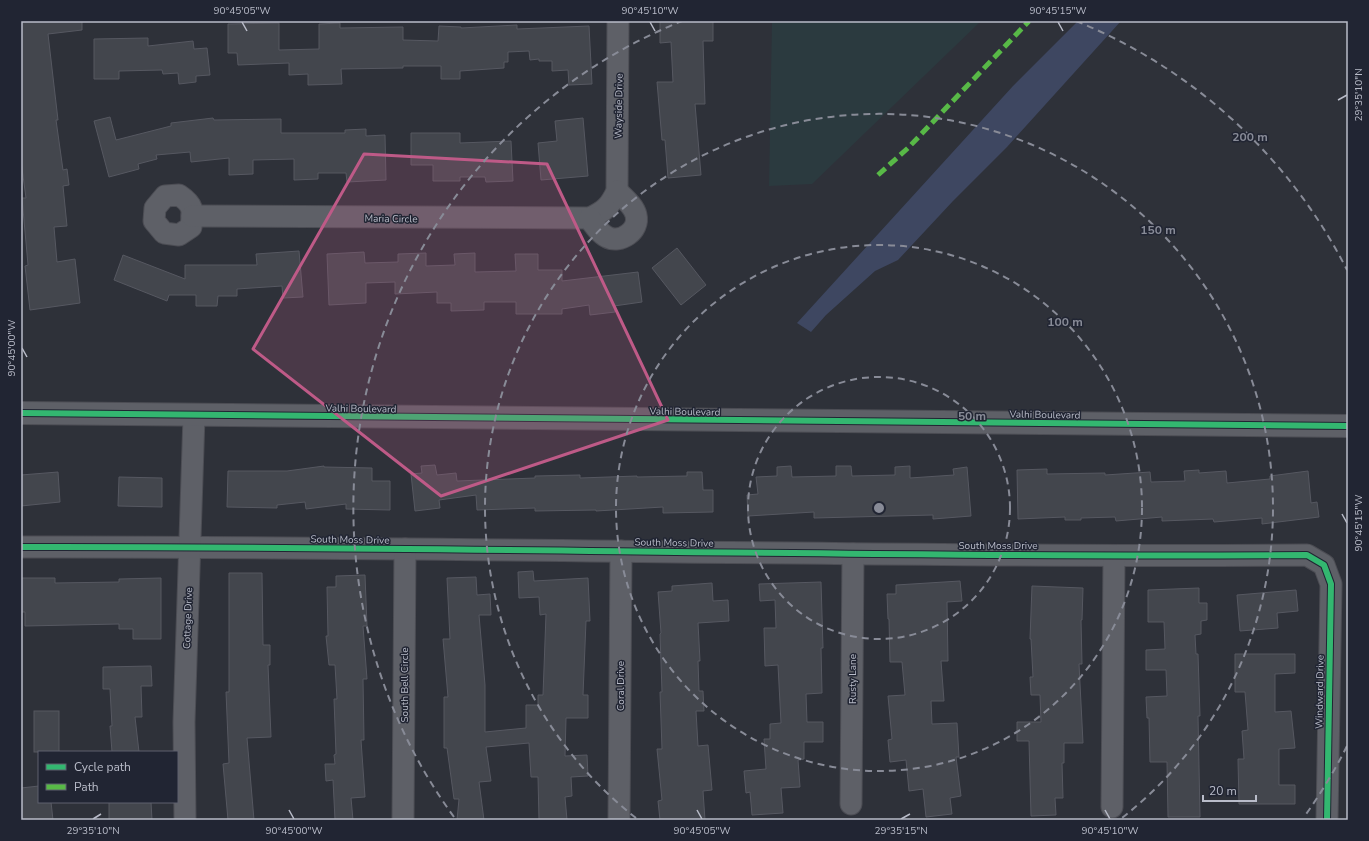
<svg xmlns="http://www.w3.org/2000/svg" width="1369" height="841" font-family="'Nunito Sans',sans-serif">
<rect width="100%" height="100%" fill="#2e3139"/>
<polygon fill="#2b3a3f" points="772,21 981,21 812,184 769,186"/>
<polygon fill="#3e4761" points="1078,21 1121,21 1007,147 953,201 898,260 875,271 826,315 811,332 797,323 1013,86"/>
<g fill="#43464d" stroke="#565861">
<polygon points="21,21 82,21 82,30 48,34 58,120 56,120 63,170 67,169 69,185 63,186 67,226 54,227 57,262 75,259 80,303 30,310 25,266 28,265 22,198 26,198 21,161"/>
<polygon points="660,21 713,21 713,41 703,41 705,104 695,104 701,175 668,178 665,140 662,140 657,82 673,82 671,42 660,43"/>
<polygon points="279,23 279,50 319,49 319,24 340,23 340,28 403,27 403,40 438,41 439,26 461,27 461,28 517,25 517,29 589,26 592,84 569,85 568,70 552,71 552,61 539,61 539,59 530,60 529,51 508,52 508,62 504,62 504,68 460,71 460,79 441,79 441,66 403,66 403,68 341,69 342,84 308,85 308,74 289,75 289,63 238,65 237,53 228,53 228,24"/>
<polygon points="148,38 148,46 193,41 194,49 207,48 210,75 196,76 196,82 179,84 178,73 163,74 162,70 119,71 119,79 94,79 94,39"/>
<polygon points="110,117 116,140 171,126 171,123 213,118 214,120 281,119 281,133 345,133 345,130 366,129 366,136 385,135 386,180 347,182 346,173 318,173 318,179 294,180 294,159 253,160 253,174 229,175 229,158 191,162 190,152 156,155 157,159 138,164 139,169 109,177 94,121"/>
<polygon points="583,118 588,176 541,180 538,143 557,141 555,121"/>
<polygon points="411,133 460,133 460,143 511,141 513,181 486,182 485,177 460,177 460,181 433,181 433,165 411,165"/>
<polygon points="677,248 706,285 681,305 652,268"/>
<polygon points="299,251 303,297 283,298 282,286 237,289 237,296 218,296 217,306 196,306 196,295 169,295 167,301 114,280 123,255 185,279 185,265 257,265 256,254"/>
<polygon points="364,252 365,263 398,262 398,254 426,253 426,266 455,265 454,254 475,253 475,272 516,271 515,254 538,254 538,270 562,270 562,281 638,272 642,302 614,306 615,312 590,315 589,305 562,309 562,314 516,314 516,302 484,302 484,310 451,311 451,303 437,303 437,292 395,294 395,282 366,283 366,303 329,305 327,254"/>
<polygon points="435,465 437,475 456,473 457,481 535,478 535,476 580,475 580,478 637,476 637,477 687,476 687,472 702,472 703,490 713,490 713,512 663,513 663,507 596,511 596,510 535,511 535,508 477,510 476,495 439,500 440,508 415,511 411,474 422,473 421,466"/>
<polygon points="324,466 324,467 372,468 372,481 390,481 390,510 346,509 346,504 306,509 305,502 277,505 277,508 227,507 228,471 287,471"/>
<polygon points="791,466 792,477 836,476 836,466 851,466 852,476 895,475 895,467 910,466 910,478 954,475 953,469 967,467 971,516 933,519 933,515 814,518 814,512 748,516 747,495 758,494 756,477 777,476 777,467"/>
<polygon points="1047,469 1047,474 1105,473 1105,475 1150,472 1151,482 1185,481 1184,471 1199,470 1199,473 1226,471 1227,483 1270,479 1270,476 1308,471 1311,503 1317,502 1319,517 1262,524 1262,518 1214,522 1213,519 1162,521 1162,517 1116,521 1115,517 1081,518 1081,520 1065,520 1065,517 1018,519 1017,470"/>
<polygon points="58,472 60,502 21,506 21,475"/>
<polygon points="119,477 162,478 162,507 118,506"/>
<polygon points="533,571 534,581 588,578 590,621 586,621 583,695 588,695 588,718 566,718 565,756 587,755 588,776 571,777 572,796 565,797 567,820 539,820 538,777 531,777 529,743 486,747 491,781 479,782 484,820 457,820 459,799 454,799 447,748 444,748 444,697 448,697 443,639 450,639 447,578 476,577 477,595 490,594 491,615 479,615 485,685 485,732 526,728 526,705 538,705 538,695 543,695 546,614 540,615 539,597 519,598 518,572"/>
<polygon points="229,573 262,573 263,645 270,645 270,665 268,665 271,737 247,738 254,820 228,820 223,764 229,763 226,692 229,692"/>
<polygon points="365,575 367,626 363,626 367,679 363,679 364,740 361,740 365,797 351,798 353,820 335,820 333,780 326,781 325,764 335,764 334,755 336,754 334,699 337,699 335,665 329,665 326,636 328,636 327,587 336,587 336,576"/>
<polygon points="21,578 55,578 55,583 119,582 119,579 161,578 161,639 133,639 133,629 119,629 119,624 25,626 25,612 21,612"/>
<polygon points="960,581 962,601 947,602 948,661 941,661 944,701 931,701 932,724 957,723 959,757 956,757 961,796 950,798 952,814 926,817 923,789 909,791 906,760 890,762 888,740 892,739 888,696 905,695 902,662 890,662 889,619 888,619 887,594 896,594 896,585"/>
<polygon points="821,582 823,648 821,648 822,693 806,694 807,722 823,722 823,742 804,742 804,759 798,760 800,787 781,788 783,813 752,815 750,792 746,793 744,771 766,769 764,739 770,739 770,724 781,723 778,665 765,666 764,628 776,628 775,600 760,601 759,584"/>
<polygon points="712,583 713,601 728,600 729,621 698,623 700,661 698,661 699,691 703,691 704,711 696,711 698,746 708,745 712,790 703,791 705,820 660,820 658,801 662,800 657,749 662,749 660,692 662,692 660,634 661,633 658,592 672,591 672,586"/>
<polygon points="1032,586 1083,588 1082,620 1081,620 1082,664 1079,664 1083,743 1064,743 1064,763 1062,763 1063,798 1055,798 1056,815 1031,816 1029,741 1017,741 1017,722 1041,722 1040,695 1031,695 1030,677 1033,677 1031,639 1030,639"/>
<polygon points="1199,588 1199,603 1207,603 1207,620 1201,621 1201,634 1195,635 1196,654 1198,654 1200,716 1198,716 1200,817 1168,817 1167,762 1150,762 1149,718 1147,718 1146,697 1167,696 1166,670 1146,670 1146,650 1165,649 1164,622 1148,622 1148,590"/>
<polygon points="1296,590 1298,611 1277,613 1278,628 1240,631 1237,595"/>
<polygon points="1235,654 1295,654 1295,673 1275,674 1275,712 1291,711 1295,748 1279,749 1279,785 1295,785 1295,804 1239,804 1238,759 1244,759 1242,731 1248,730 1245,692 1235,692"/>
<polygon points="151,666 152,686 141,686 142,717 135,717 139,752 112,752 110,726 112,726 110,689 103,689 103,667"/>
<rect x="34" y="711" width="25" height="41"/>
<polygon points="39,786 39,802 51,802 53,820 21,820 21,788"/>
<polygon points="109,802 151,802 152,820 109,820"/>
</g>
<g fill="none" stroke-linecap="round" stroke-linejoin="round">
<g stroke="#4c4d54" stroke-width="23">
<g id="minor">
<path d="M179,195C194,205 193,210 191,227L179,235L164,233L154,221L155,208L165,196Z"/>
<path d="M192,216L590,218C605,211 610,206 617,191L618,21"/>
<path d="M590,218C593,225 601,234 607,237C620,244 640,231 636,215C634,206 624,198 617,191"/>
<path d="M21,547C450,546 878,558 1307,555L1324,565L1331,584L1327,820"/>
<polyline points="851,804 853,554"/>
<polyline points="1112,807 1114,556"/>
<polyline points="185,820 184,722 194,416"/>
<polyline points="403,820 405,549"/>
<polyline points="619,820 621,551"/>
</g>
</g>
<g stroke="#4c4d54" stroke-width="24">
<polyline id="tertiary" points="21,413 1348,426"/>
</g>
<use href="#minor" stroke="#5e6067" stroke-width="21"/>
<use href="#tertiary" stroke="#5e6067" stroke-width="22"/>
<polyline stroke="#58b947" stroke-width="5" stroke-dasharray="10 5" stroke-linecap="butt" points="878,175 908,148 1029,21"/>
<g stroke="#212533" stroke-width="8">
<g id="cycleway">
<polyline points="21,413 1348,426"/>
<path d="M21,547C450,546 878,558 1307,555L1324,565L1331,584L1327,820"/>
</g>
</g>
<use href="#cycleway" stroke="#33b770" stroke-width="6"/>
</g>
<path fill="#be5a87" fill-opacity="0.2" stroke="#be5a87" stroke-width="3" stroke-linejoin="round" d="M364,154L547,164L668,420L441,496L253,349Z"/>
<path fill="none" stroke="#b9bcc9" stroke-width="1.5" d="M242,22L247,31M650,22L655,31M1058,22L1063,31M1338,100L1347,95M22,348L27,357M1342,514L1347,523M289,810L294,819M697,810L702,819M1105,810L1110,819M93,819L101,814M901,819L910,814"/>
<g fill="none" stroke="#888b97" stroke-width="2" stroke-dasharray="7 5">
<circle cx="879" cy="508" r="131"/>
<circle cx="879" cy="508" r="263"/>
<path d="M636 818A394 394 0 1 1 1122 818"/>
<path d="M1347 746A525 525 0 0 1 1304 817M454 817A525 525 0 0 1 682 21M1076 21A525 525 0 0 1 1347 270"/>
</g>
<g text-anchor="middle" stroke-width="3" stroke-linejoin="round" paint-order="stroke">
<g font-size="10" fill="#b9bcc9" stroke="#212533">
<text transform="translate(618 106) rotate(-89)" y="4">Wayside Drive</text>
<text transform="translate(391 218) rotate(1)" y="4">Maria Circle</text>
<text transform="translate(361 408) rotate(1)" y="4">Valhi Boulevard</text>
<text transform="translate(685 411) rotate(1)" y="4">Valhi Boulevard</text>
<text transform="translate(1045 414) rotate(1)" y="4">Valhi Boulevard</text>
<text transform="translate(350 539) rotate(1)" y="4">South Moss Drive</text>
<text transform="translate(674 542) rotate(1)" y="4">South Moss Drive</text>
<text x="998" y="549">South Moss Drive</text>
<text transform="translate(187 618) rotate(-88)" y="4">Cottage Drive</text>
<text transform="translate(852 679) rotate(-90)" y="4">Rusty Lane</text>
<text transform="translate(404 685) rotate(-90)" y="4">South Bell Circle</text>
<text transform="translate(620 686) rotate(-90)" y="4">Coral Drive</text>
<text transform="translate(1319 692) rotate(-89)" y="4">Windward Drive</text>
</g>
</g>
<circle cx="879" cy="508" r="6" fill="#888b97" stroke="#212533" stroke-width="2"/>
<g font-size="12" text-anchor="middle" font-weight="bold" fill="#888b97" stroke="#212533" stroke-width="3" stroke-linejoin="round" paint-order="stroke">
<text x="1250" y="141">200 m</text>
<text x="1158" y="234">150 m</text>
<text x="1065" y="326">100 m</text>
<text x="972" y="420">50 m</text>
</g>
<rect width="1369" height="841" fill="none" stroke="#212533" stroke-width="44"/>
<rect x="38" y="751" width="140" height="52" fill="#212533" stroke="#5e616f"/>
<rect x="46" y="764" width="20" height="6" fill="#33b770" stroke="#5e616f"/>
<text x="74" y="771" font-size="12" fill="#b9bcc9">Cycle path</text>
<rect x="46" y="784" width="20" height="6" fill="#58b947" stroke="#5e616f"/>
<text x="74" y="791" font-size="12" fill="#b9bcc9">Path</text>
<path d="M1203 795v6h53v-6" fill="none" stroke="#b9bcc9" stroke-width="2"/>
<text x="1209" y="795" font-size="12" fill="#b9bcc9" stroke="#212533" stroke-width="3" paint-order="stroke">20 m</text>
<rect x="22" y="22" width="1325" height="797" fill="none" stroke="#b9bcc9" stroke-width="1.5"/>
<g font-size="10" text-anchor="middle" fill="#b9bcc9">
<text x="242" y="14">90°45'05"W</text>
<text x="650" y="14">90°45'10"W</text>
<text x="1058" y="14">90°45'15"W</text>
<text transform="translate(1358 95) rotate(-90)" y="4">29°35'10"N</text>
<text transform="translate(11 348) rotate(-90)" y="4">90°45'00"W</text>
<text transform="translate(1358 523) rotate(-90)" y="4">90°45'15"W</text>
<text x="93" y="834">29°35'10"N</text>
<text x="294" y="834">90°45'00"W</text>
<text x="702" y="834">90°45'05"W</text>
<text x="901" y="834">29°35'15"N</text>
<text x="1110" y="834">90°45'10"W</text>
</g>
</svg>
